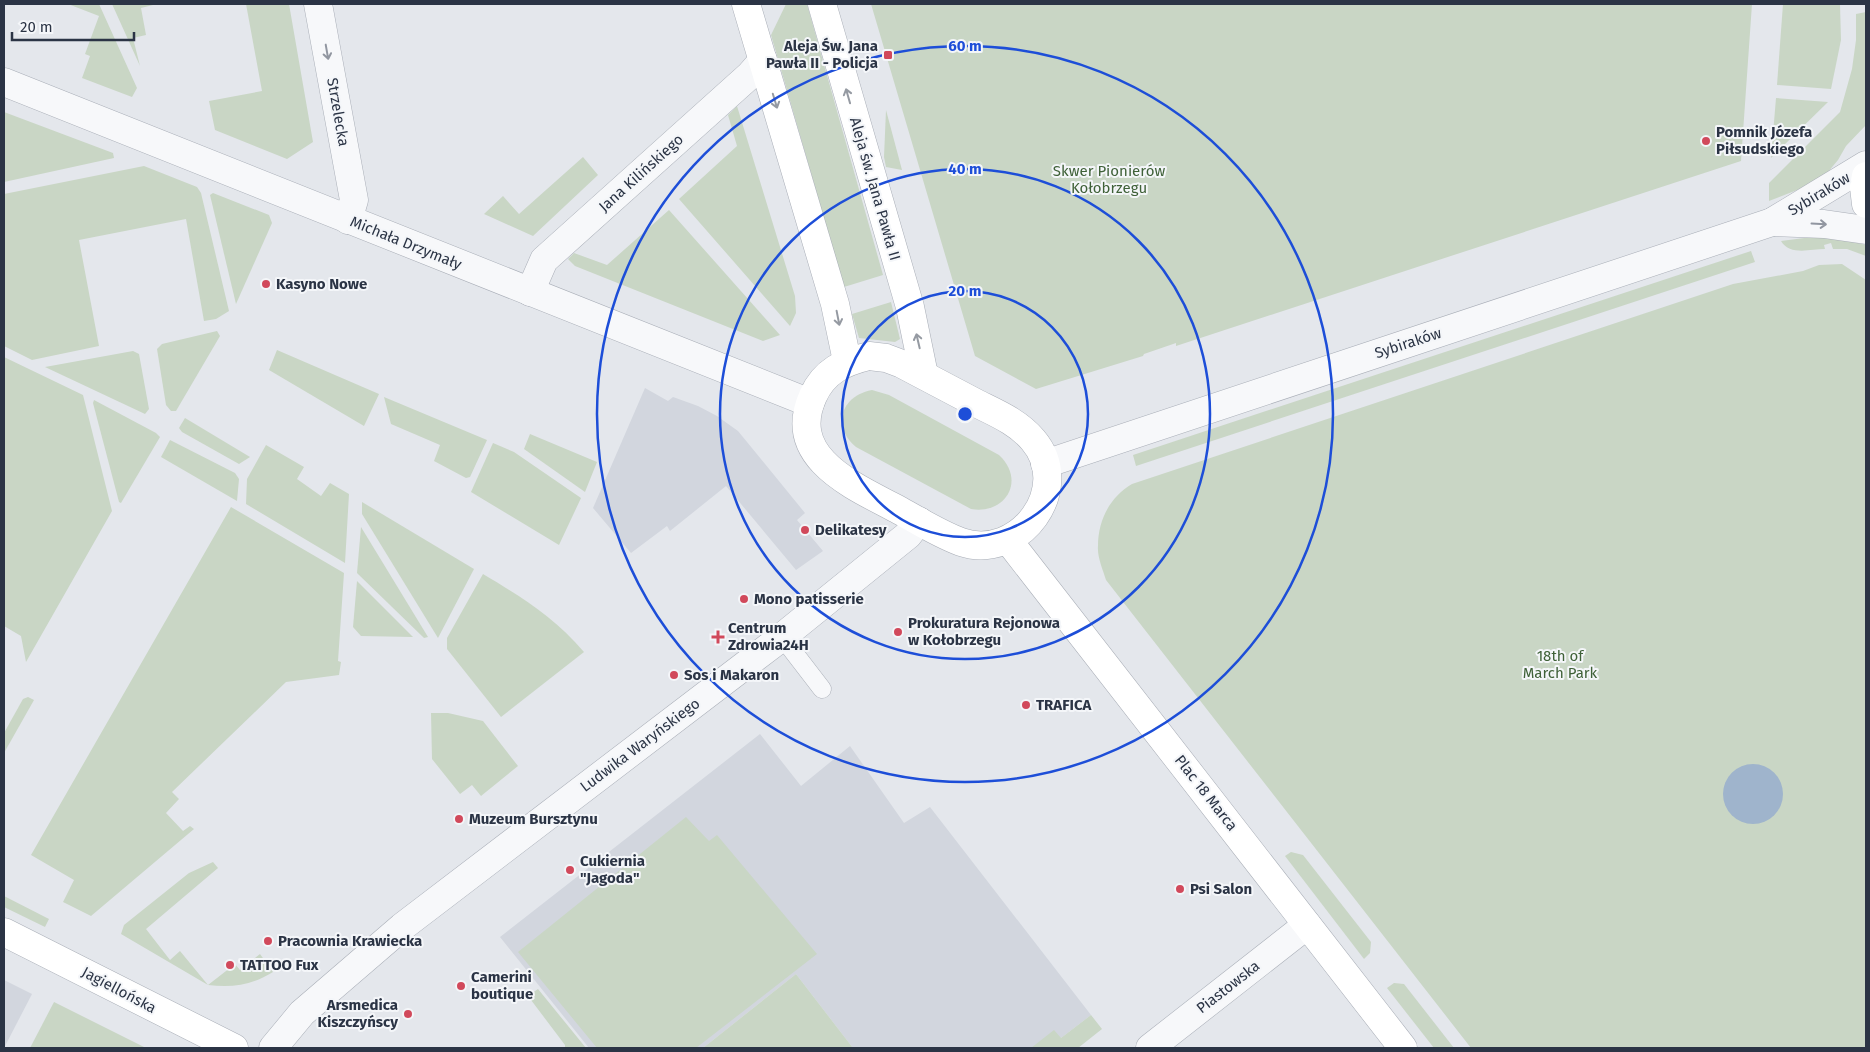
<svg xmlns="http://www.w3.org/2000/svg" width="1870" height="1052" font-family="'Fira Sans',sans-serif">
<rect width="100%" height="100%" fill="#e4e7ec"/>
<g fill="#d2d6de">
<polygon points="645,388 668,401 673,397 698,406 717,416 738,431 805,513 797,520 823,551 796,570 726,486 670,531 667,526 631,553 593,508"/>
<polygon points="760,734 801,786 850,746 904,823 930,807 1091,1015 1048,1048 853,1048 796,974 703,1048 589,1048 500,937"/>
<polygon points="4,980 32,994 4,1048"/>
</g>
<g fill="#c9d6c5">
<polygon points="68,4 99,4 137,88 132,97 82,78 90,56 85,54 99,16"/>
<polygon points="112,4 157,4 141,8 146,35 133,38 140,66"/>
<polygon points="246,4 289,4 313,142 287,159 215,130 209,101 262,91"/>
<polygon points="786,4 807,4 883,275 844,287 771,35"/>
<polygon points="871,4 1752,4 1741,161 1176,346 1176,343 1144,354 1143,356 1036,389 975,356"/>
<polygon points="1783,4 1840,4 1841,40 1831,89 1777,85"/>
<polygon points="1866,12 1866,125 1846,146 1838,160 1828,172 1815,183 1769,201 1769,183 1840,112 1852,69 1856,40 1856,14"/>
<polygon points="1776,98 1828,102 1771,158"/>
<polygon points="737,106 795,296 796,313 790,326 679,199 737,146 728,115"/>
<polygon points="886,110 902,170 886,167 884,157"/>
<polygon points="4,112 113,153 114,158 4,182"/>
<polygon points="583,157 598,175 533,236 484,214 503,196 519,214"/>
<polygon points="144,166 197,187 201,193 229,311 216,319 204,321 186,219 79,240 99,346 32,360 4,346 4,194"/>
<polygon points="213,193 269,215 272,223 236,304 210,195"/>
<polygon points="669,210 780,335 763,341 575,266 568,259 574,253 607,265"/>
<path d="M1812,237L1841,239L1866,245V256L1847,249H1833L1831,243L1824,245L1825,249C1810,249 1790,256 1781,241Z"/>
<polygon points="1751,251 1755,262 1136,466 1133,455"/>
<path d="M1842,264L1866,280V1048H1471L1106,580C1103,570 1097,557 1098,546C1098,520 1110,497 1132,484L1733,284L1803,271L1819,265Z"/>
<polygon points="891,302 900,339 895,342 859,338 852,314"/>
<polygon points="217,331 220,336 176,411 171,411 166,405 157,349 162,344"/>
<polygon points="277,350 379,394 364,426 269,370"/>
<polygon points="133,351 139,354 149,409 145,414 45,367"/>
<polygon points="4,357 83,395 112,511 26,662 21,636 4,626"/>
<path d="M872,390L889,395L999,455C1026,480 1006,515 971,509L856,447C831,426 841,396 872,390Z"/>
<polygon points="384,397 487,440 470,477 466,478 434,461 440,445 391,424"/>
<polygon points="94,400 156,433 160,437 121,503 119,502 93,403"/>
<polygon points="185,418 250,457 239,464 182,432 179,428"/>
<polygon points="530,434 597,462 585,492 524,449"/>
<polygon points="170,440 235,473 239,479 237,501 161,457"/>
<polygon points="493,443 514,452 581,498 559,545 471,492"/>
<polygon points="266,445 304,467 297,479 321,496 330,483 349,494 345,563 246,504 247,479"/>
<polygon points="362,502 474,569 438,638 362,514"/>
<polygon points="231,507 344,573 338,661 341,662 339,675 286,682 172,792 179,799 166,813 183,831 190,826 194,829 91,916 63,902 74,880 31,855"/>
<polygon points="361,527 428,637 424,638 357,573"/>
<path d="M483,574C523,598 553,616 584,652L501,717L447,649V638Z"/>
<polygon points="357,581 413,637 361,636 353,627"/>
<polygon points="28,697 34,700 4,753 4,733 23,699"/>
<polygon points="431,713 448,713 483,721 518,766 481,796 472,785 460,794 432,759"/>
<polygon points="686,817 709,841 717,835 817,954 696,1048 597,1048 518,952"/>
<polygon points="1291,852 1303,855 1371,942 1370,953 1364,959 1285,856"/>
<polygon points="213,862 218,868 146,929 170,960 180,951 208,985 121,934 124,925 189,873"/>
<polygon points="4,896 49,919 45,927 4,907"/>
<path d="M260,954L273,972C252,985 233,988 208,985L235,964L240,970Z"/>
<polygon points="796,974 853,1048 703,1048"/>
<polygon points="1394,983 1404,984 1454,1048 1434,1048 1387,988"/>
<polygon points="538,989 586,1048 565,1048 565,1045 528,996"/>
<polygon points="54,1002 144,1047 145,1048 30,1048"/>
<polygon points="1091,1015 1102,1029 1078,1048 1031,1048 1054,1030 1061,1038"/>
</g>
<circle fill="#9fb4cc" cx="1753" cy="794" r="30"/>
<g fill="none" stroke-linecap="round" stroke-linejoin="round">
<g stroke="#a9aeb7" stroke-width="19">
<polyline id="lane" points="782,637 822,689"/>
</g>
<g stroke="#a9aeb7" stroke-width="29">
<g id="street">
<polyline points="318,4 354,200 348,220"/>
<polyline points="4,82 810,403"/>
<polyline points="1772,222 1824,224 1866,230"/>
<polyline points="530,292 544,260 750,75 763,60"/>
<polyline points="1045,464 1772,222 1866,165"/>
<polyline points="273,1048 302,1013 402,927 782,637 908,535 919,521"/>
<polyline points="1150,1048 1307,925"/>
</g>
</g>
<g stroke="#a9aeb7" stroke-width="29">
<g id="secondary">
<polyline points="746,4 835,304 847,361"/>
<polyline points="822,4 910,307 924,375"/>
<polyline points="1866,176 1864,187 1866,204"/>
<path d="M869,356L886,358L902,364C927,377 951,390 976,403C996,413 1018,422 1033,440C1074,488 1020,562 961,542C939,534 917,520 897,509C854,486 785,458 813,396C824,371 844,362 869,356Z"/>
<polyline points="1008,540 1403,1048"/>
<polyline points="4,932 234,1048"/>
</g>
</g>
<use href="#lane" stroke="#f7f8fa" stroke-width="18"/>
<use href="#street" stroke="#f7f8fa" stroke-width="28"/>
<use href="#secondary" stroke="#fff" stroke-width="28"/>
</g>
<defs><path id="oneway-shaft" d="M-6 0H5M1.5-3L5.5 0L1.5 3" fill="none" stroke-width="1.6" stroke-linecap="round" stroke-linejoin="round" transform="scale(1.25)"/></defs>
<g stroke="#9196a0">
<use href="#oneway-shaft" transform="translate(327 52) rotate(80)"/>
<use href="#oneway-shaft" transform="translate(1819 224) rotate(3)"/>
</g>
<g stroke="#959aa2">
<use href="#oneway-shaft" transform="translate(848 96) rotate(-106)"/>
<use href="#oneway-shaft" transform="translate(775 101) rotate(73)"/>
<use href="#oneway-shaft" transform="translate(838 318) rotate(79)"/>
<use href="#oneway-shaft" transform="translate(918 341) rotate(-103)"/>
</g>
<g fill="none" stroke="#1d4ed8" stroke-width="2.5">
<circle cx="965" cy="414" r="123"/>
<circle cx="965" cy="414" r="245"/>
<circle cx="965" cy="414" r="368"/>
</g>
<g fill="#d1495b" stroke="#f4f6f9" stroke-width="2">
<rect x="883" y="50" width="10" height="10" rx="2.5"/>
<circle cx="1706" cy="141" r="5"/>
<circle cx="266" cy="284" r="5"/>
<circle cx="805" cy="530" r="5"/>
<circle cx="744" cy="599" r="5"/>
<circle cx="898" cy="632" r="5"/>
<path d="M715.5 629.5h5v5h5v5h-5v5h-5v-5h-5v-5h5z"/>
<circle cx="674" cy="675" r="5"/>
<circle cx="1026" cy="705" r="5"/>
<circle cx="459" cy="819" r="5"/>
<circle cx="570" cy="870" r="5"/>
<circle cx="1180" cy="889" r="5"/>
<circle cx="268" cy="941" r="5"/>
<circle cx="230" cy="965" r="5"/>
<circle cx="461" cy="986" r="5"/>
<circle cx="408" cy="1014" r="5"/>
</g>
<g text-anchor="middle" stroke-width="4" stroke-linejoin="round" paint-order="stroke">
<g font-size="15" font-weight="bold" fill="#2b3445" stroke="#f4f6f9" text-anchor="start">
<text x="878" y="51" text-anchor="end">Aleja Św. Jana<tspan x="878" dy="17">Pawła II - Policja</tspan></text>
<text x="1716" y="137">Pomnik Józefa<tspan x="1716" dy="17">Piłsudskiego</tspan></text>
<text x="276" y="289">Kasyno Nowe</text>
<text x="815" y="535">Delikatesy</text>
<text x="754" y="604">Mono patisserie</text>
<text x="908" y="628">Prokuratura Rejonowa<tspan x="908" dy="17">w Kołobrzegu</tspan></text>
<text x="728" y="633">Centrum<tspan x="728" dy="17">Zdrowia24H</tspan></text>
<text x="684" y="680">Sos i Makaron</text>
<text x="1036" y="710">TRAFICA</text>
<text x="469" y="824">Muzeum Bursztynu</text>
<text x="580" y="866">Cukiernia<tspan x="580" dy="17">"Jagoda"</tspan></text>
<text x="1190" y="894">Psi Salon</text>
<text x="278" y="946">Pracownia Krawiecka</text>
<text x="240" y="970">TATTOO Fux</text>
<text x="471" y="982">Camerini<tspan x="471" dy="17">boutique</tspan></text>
<text x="398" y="1010" text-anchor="end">Arsmedica<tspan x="398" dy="17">Kiszczyńscy</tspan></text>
</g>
<g font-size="15" fill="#2b3445" stroke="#f4f6f9">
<text transform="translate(338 112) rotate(80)" y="5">Strzelecka</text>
<text transform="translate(641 173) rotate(-42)" y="5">Jana Kilińskiego</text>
<text transform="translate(875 189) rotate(74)" y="5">Aleja św. Jana Pawła II</text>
<text transform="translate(1819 194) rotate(-31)" y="5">Sybiraków</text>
<text transform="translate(406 243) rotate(22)" y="5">Michała Drzymały</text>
<text transform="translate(1408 343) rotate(-18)" y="5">Sybiraków</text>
<text transform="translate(640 745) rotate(-37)" y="5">Ludwika Waryńskiego</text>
<text transform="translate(1206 793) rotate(52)" y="5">Plac 18 Marca</text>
<text transform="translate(1228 987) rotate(-38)" y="5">Piastowska</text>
<text transform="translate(119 990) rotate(28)" y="5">Jagiellońska</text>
</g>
<g font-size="15" fill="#3f6138" stroke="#f4f6f9">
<text x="1109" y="176">Skwer Pionierów<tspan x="1109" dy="17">Kołobrzegu</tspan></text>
<text x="1560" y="661">18th of<tspan x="1560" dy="17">March Park</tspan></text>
</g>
</g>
<circle cx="965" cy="414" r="8" fill="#1d4ed8" stroke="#f4f6f9" stroke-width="2.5"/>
<g font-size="15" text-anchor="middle" font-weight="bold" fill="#1d4ed8" stroke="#f4f6f9" stroke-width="4" stroke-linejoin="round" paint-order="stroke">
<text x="965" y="51">60 m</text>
<text x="965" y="174">40 m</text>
<text x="965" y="296">20 m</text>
</g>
<rect width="1870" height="1052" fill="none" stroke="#2b3445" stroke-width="10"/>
<path d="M12 32v8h122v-8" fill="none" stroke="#2b3445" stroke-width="2.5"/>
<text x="20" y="32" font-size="15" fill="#2b3445" stroke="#f4f6f9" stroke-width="4" paint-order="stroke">20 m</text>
</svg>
